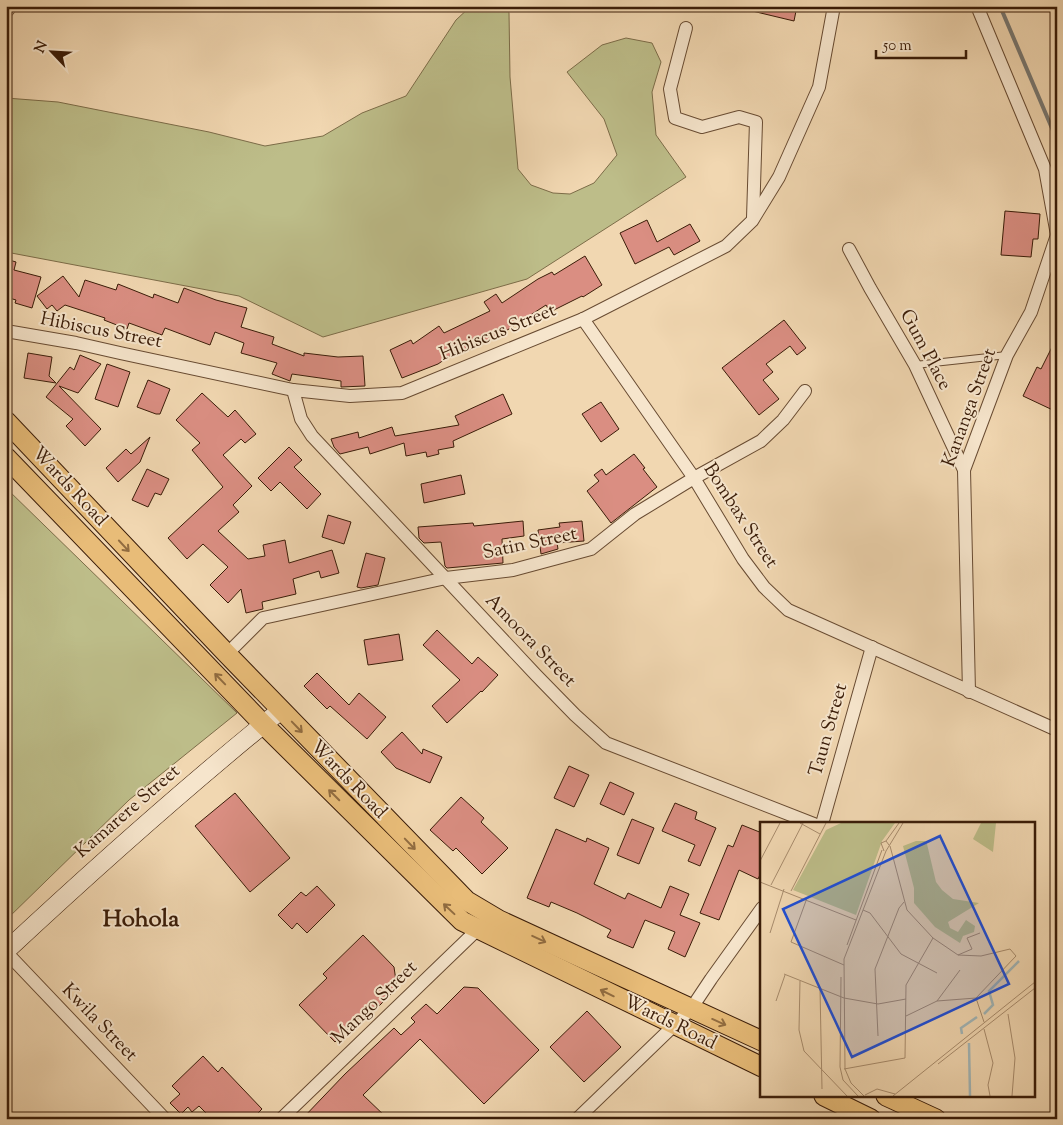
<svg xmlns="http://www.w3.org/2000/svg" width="1063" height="1125" viewBox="0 0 1063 1125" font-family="'Sorts Mill Goudy',serif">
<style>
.green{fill:#bdbd89;stroke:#7c6c48}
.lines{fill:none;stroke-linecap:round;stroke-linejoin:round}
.stream{stroke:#787872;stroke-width:4}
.building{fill:#da8e82;stroke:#3a1c08}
.lane-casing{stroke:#684b32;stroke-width:8}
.street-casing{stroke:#684b32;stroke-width:14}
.secondary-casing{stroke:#3a1c08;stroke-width:19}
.primary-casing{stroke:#3a1c08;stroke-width:21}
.lane{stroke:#f6e5cc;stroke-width:6}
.street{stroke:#f6e5cc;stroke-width:12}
.secondary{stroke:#f6e5cc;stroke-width:18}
.primary{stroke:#e8bc78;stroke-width:19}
.oneway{stroke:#916c40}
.labels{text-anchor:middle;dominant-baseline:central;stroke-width:4;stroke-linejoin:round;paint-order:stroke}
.street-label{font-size:19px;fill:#3a1c08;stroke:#f6e5cc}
.district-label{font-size:24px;font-weight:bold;fill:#3a1c08;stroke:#f6e5cc}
.inset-river{fill:none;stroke:#a1b6b8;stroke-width:2.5}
.inset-road{fill:none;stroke:#a88c6d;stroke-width:1}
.view{fill:#1d4ed8;fill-opacity:0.15;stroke:#1d4ed8;stroke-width:2.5}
.inset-edge{fill:none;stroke:#3a1c08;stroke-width:2.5}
</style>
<rect width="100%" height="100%" fill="#f1d7b1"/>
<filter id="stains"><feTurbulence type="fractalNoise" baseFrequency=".004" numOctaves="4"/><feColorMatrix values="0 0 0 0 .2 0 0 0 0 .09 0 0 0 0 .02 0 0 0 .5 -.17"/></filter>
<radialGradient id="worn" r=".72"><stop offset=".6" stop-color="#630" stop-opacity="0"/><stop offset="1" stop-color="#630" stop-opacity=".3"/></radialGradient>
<g class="green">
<path d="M471 6H507L509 13 510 77 518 169 531 185 553 193 570 194 594 183 617 155 604 119 567 72 602 45 626 38 652 43 661 62 652 92 656 135 686 177 527 279 323 337 239 296 6 252V98L58 102 209 132 265 146 323 136 362 113 406 96 456 20Z"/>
<path d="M6 488 237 713 129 800 6 920Z"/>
</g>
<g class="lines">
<path class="stream" d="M1000 6 1054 133 1057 136"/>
</g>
<g class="building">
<path d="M748 6H797L794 21 748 10Z"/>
<path d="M1005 211 1040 214 1038 239H1033L1031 257 1001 255Z"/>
<path d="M647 220 657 242 690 224 700 241 674 255 669 247 635 264 620 233Z"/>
<path d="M585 256 602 285 583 297 582 296 550 312 546 305 495 338 463 353 460 349 438 364 402 378 390 350 411 340 413 344 439 326 444 333 490 311 484 302 496 294 502 303 538 279 552 272 554 275Z"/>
<path d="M6 259 16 262 14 270 41 277 32 308 15 303 16 300 6 297Z"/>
<path d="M63 276 79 297 85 280 116 290 118 284 153 298 154 294 178 303 184 288 216 300 247 308 241 327 274 337 272 344 304 356V353L338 357 363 356 365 386 341 387V381L292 374 290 381 272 374 277 363 241 353 244 343 215 332 210 345 165 328 162 335 129 323 127 329 104 320 105 318 65 305 57 311 52 305 47 309 37 296Z"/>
<path d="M784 320 806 348 797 355 790 346 766 364 773 372 763 380 779 399 759 415 722 368Z"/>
<path d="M1057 337V412L1023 396 1037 367 1041 369Z"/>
<path d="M28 353 52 357 49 376 56 383 24 378Z"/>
<path d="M80 355 101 364 78 393 59 386 101 429 85 446 66 426 73 419 46 397 70 367 74 370Z"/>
<path d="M107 364 130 372 118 407 95 399Z"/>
<path d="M148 380 170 389 160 414H156L137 407Z"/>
<path d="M202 393 228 417 235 410 256 434 245 443 241 439 223 455 252 486 233 505 239 512 218 531 248 559 265 556 263 545 285 540 289 563 332 550 339 573 321 578 319 571 293 579 296 594 262 602 263 609 246 613 241 589 228 603 210 585 228 567 203 544 187 559 168 538 223 487 192 450 200 443 176 420Z"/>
<path d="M503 394 512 414 453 441 454 447 438 450 439 454 427 457 426 452 406 456 404 443 370 454 368 447 340 454 334 447 331 439 358 432 359 438 392 427 395 436 459 425 455 416Z"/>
<path d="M601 402 619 429 601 442 582 414Z"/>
<path d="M150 437 140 462 118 482 106 468 126 449 131 454Z"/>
<path d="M289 447 302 460 294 467 321 494 307 509 280 482 271 491 258 478Z"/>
<path d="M634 454 645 468 643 469 657 487 611 523 587 491 599 481 594 475 602 469 606 475Z"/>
<path d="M147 469 169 479 161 495 155 493 148 507 132 500Z"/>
<path d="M461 475 465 494 424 503 421 484Z"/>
<path d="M328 515 351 522 344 544 322 537Z"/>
<path d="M523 521 524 536 502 539 503 563 447 568 445 566 441 542 424 543 419 538 418 527 473 523 474 526Z"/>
<path d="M582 521 584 541 557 543 558 549 541 554 538 530 560 527 559 523Z"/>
<path d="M366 553 385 558 378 585 361 588 357 587Z"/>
<path d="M437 630 472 664 478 657 498 675 482 692 481 691 447 723 432 706 460 680 423 645Z"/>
<path d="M399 634 403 660 368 665 364 640Z"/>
<path d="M317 673 349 705 359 693 386 717 367 739 330 706 327 709 304 686Z"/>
<path d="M402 732 422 754 423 749 442 757 430 783 396 768 381 752Z"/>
<path d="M569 766 589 775 574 807 554 798Z"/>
<path d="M610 782 634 793 624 815 600 804Z"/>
<path d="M235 793 290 858 250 892 195 826Z"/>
<path d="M461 797 484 818 481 822 508 848 482 874 456 848 453 851 430 830Z"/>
<path d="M675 803 697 812 695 819 716 828 700 866 688 861 695 845 662 831Z"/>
<path d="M632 819 654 828 639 864 617 855Z"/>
<path d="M742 825 762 833V871L758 879 739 870 719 920 700 913 728 845 733 847Z"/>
<path d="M556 829 586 842 587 838 609 848 594 884 625 899 628 893 661 908 670 886 689 894 680 915 700 923 685 957 668 949 675 932 645 920 633 948 607 937 611 930 577 913 551 902 549 907 527 898Z"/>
<path d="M317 886 335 905 307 933 297 923 292 929 278 915 301 892 306 896Z"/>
<path d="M363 935 394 967 397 988 371 1014 368 1011 361 1018 360 1017 335 1042 299 1005 327 978 323 974Z"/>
<path d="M464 987 478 988 539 1050 484 1104 420 1039 363 1095 388 1119H302L345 1074 394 1028 401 1035 415 1022 411 1018 426 1004 437 1014Z"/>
<path d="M587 1011 621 1047 584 1082 550 1047Z"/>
<path d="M203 1056 218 1072 222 1067 262 1109 252 1119H212L199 1106 192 1112 188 1107 181 1114 170 1103 180 1094 172 1086Z"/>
</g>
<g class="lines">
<g class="lane-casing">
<g id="lane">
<path d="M6 17 15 6"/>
<path d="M915 365 1007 355"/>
</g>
</g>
<g class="street-casing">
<g id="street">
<path d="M977 6 1045 169 1057 235"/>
<path d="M686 28 670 89 675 118 702 127 739 117 756 122 753 218"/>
<path d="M849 249 870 288 915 365 964 470"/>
<path d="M583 319 694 478 743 559 764 587 788 610 1057 730"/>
<path d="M6 331 76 343 120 353 293 390 350 396 402 393 583 319 726 246 752 221 779 177 819 87 834 6"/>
<path d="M293 390 301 419 312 436 536 675 575 715 606 743 814 824"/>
<path d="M227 654 263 618 446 578 513 570 591 549 635 514 694 478 761 441 783 420 805 391"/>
<path d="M969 692 964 470 1007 355 1031 312 1057 235"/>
<path d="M822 824 872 647"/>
<path d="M6 952 165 1119"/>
<path d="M281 1119 477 930 485 926"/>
<path d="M577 1119 691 1009 711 979 762 908"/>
</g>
</g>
<g class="secondary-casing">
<path id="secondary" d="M6 951C95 868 186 787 281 710"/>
</g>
<g class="primary-casing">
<g id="primary">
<path d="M6 421 227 654 467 901 499 920 762 1041"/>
<path d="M6 457 263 724 462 921 762 1067"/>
<path d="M824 1096 871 1119"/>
<path d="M886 1096 936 1119"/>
</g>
</g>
<use href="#lane" class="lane"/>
<use href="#street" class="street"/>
<use href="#secondary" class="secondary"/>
<use href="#primary" class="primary"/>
</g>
<defs><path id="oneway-shaft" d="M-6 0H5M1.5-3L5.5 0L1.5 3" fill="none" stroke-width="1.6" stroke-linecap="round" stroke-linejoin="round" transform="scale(1.25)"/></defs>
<g class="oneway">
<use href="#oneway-shaft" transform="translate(124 546) rotate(47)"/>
<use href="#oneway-shaft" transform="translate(220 679) rotate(-134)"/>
<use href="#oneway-shaft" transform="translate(297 727) rotate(46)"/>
<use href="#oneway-shaft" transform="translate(334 795) rotate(-135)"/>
<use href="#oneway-shaft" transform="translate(410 844) rotate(46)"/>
<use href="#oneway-shaft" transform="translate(449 909) rotate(-137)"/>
<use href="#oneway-shaft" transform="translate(539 939) rotate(25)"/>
<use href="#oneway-shaft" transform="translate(607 993) rotate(-154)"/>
<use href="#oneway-shaft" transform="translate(719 1022) rotate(24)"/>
</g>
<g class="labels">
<g class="street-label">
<text transform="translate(101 331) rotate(11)">Hibiscus Street</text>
<text transform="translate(498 333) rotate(-22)">Hibiscus Street</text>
<text transform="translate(925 350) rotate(62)">Gum Place</text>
<text transform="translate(970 408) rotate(-70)">Kananga Street</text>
<text transform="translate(69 487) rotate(47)">Wards Road</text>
<text transform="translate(740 516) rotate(57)">Bombax Street</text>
<text transform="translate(530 544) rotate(-12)">Satin Street</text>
<text transform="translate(530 641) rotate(46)">Amoora Street</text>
<text transform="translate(829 730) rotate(-74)">Taun Street</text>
<text transform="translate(348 780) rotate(46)">Wards Road</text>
<text transform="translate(128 812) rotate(-41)">Kamarere Street</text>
<text transform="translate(375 1003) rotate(-44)">Mango Street</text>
<text transform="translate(99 1023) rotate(46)">Kwila Street</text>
<text transform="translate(670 1023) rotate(26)">Wards Road</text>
</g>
<g class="district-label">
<text x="141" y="920">Hohola</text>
</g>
</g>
<g transform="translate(760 822)">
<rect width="275" height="275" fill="#f1d7b1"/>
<path d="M81 1H135L122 19 96 93 33 68 66 8ZM221 1H236L233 30 213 17ZM156 19H165L167 22 176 60 182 68 193 77 219 81 188 100 190 106 198 110 206 98 215 104 214 110 203 114 200 121 175 105 154 81V66L143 24Z" fill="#bdbd89"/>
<path class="inset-river" d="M224 192 233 183 229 169 259 139M202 212 201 206 217 195M209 221 210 274"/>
<path class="inset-road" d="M40 1 60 12M126 19 139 1M130 24 147 88 173 116 198 133 221 134 250 127 256 134 216 176 177 179 146 194M124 29 121 21 126 19 129 23M0 39 20 1M0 60 96 98M11 63 43 1M31 69 66 1M47 76 31 120 84 143M103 88 110 91 141 132 177 151M10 111 24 67M87 123 122 28M198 133 212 127 207 116 220 111M24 152 84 176 118 182 146 177M81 155 80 245 83 258 98 274M40 159 39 208 44 229 87 274M60 166 62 267M216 176 224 200M16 179 25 153M177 179 200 148M248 192 255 236 252 274M224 207 233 241 228 263 230 274M118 214 115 147 139 86 144 80M178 242 275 166M84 247 145 236 146 163 173 116M105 273 117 267 135 272M104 274 91 261 85 247 84 137 126 29 143 1M133 274 275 160"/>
<path class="view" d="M180 14 249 162 92 235 23 87Z"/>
<rect width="275" height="275" class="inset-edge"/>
</g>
<rect width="1063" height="1125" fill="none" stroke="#f1d7b1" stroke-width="25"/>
<rect x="8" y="8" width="1048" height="1110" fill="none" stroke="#3a1c08" stroke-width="2.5"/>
<rect x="12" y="12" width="1038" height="1100" fill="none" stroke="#3a1c08"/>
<g transform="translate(52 52) rotate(295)" stroke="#f6e5cc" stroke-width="4" paint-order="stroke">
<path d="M0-4L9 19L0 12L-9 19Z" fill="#3a1c08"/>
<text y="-8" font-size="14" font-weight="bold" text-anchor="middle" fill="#3a1c08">N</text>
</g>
<path d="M876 50v8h90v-8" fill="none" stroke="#3a1c08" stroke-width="2.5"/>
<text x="883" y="50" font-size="15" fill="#3a1c08" stroke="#f6e5cc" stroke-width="4" paint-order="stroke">50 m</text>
<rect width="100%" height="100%" filter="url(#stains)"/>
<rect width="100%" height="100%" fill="url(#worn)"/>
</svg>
